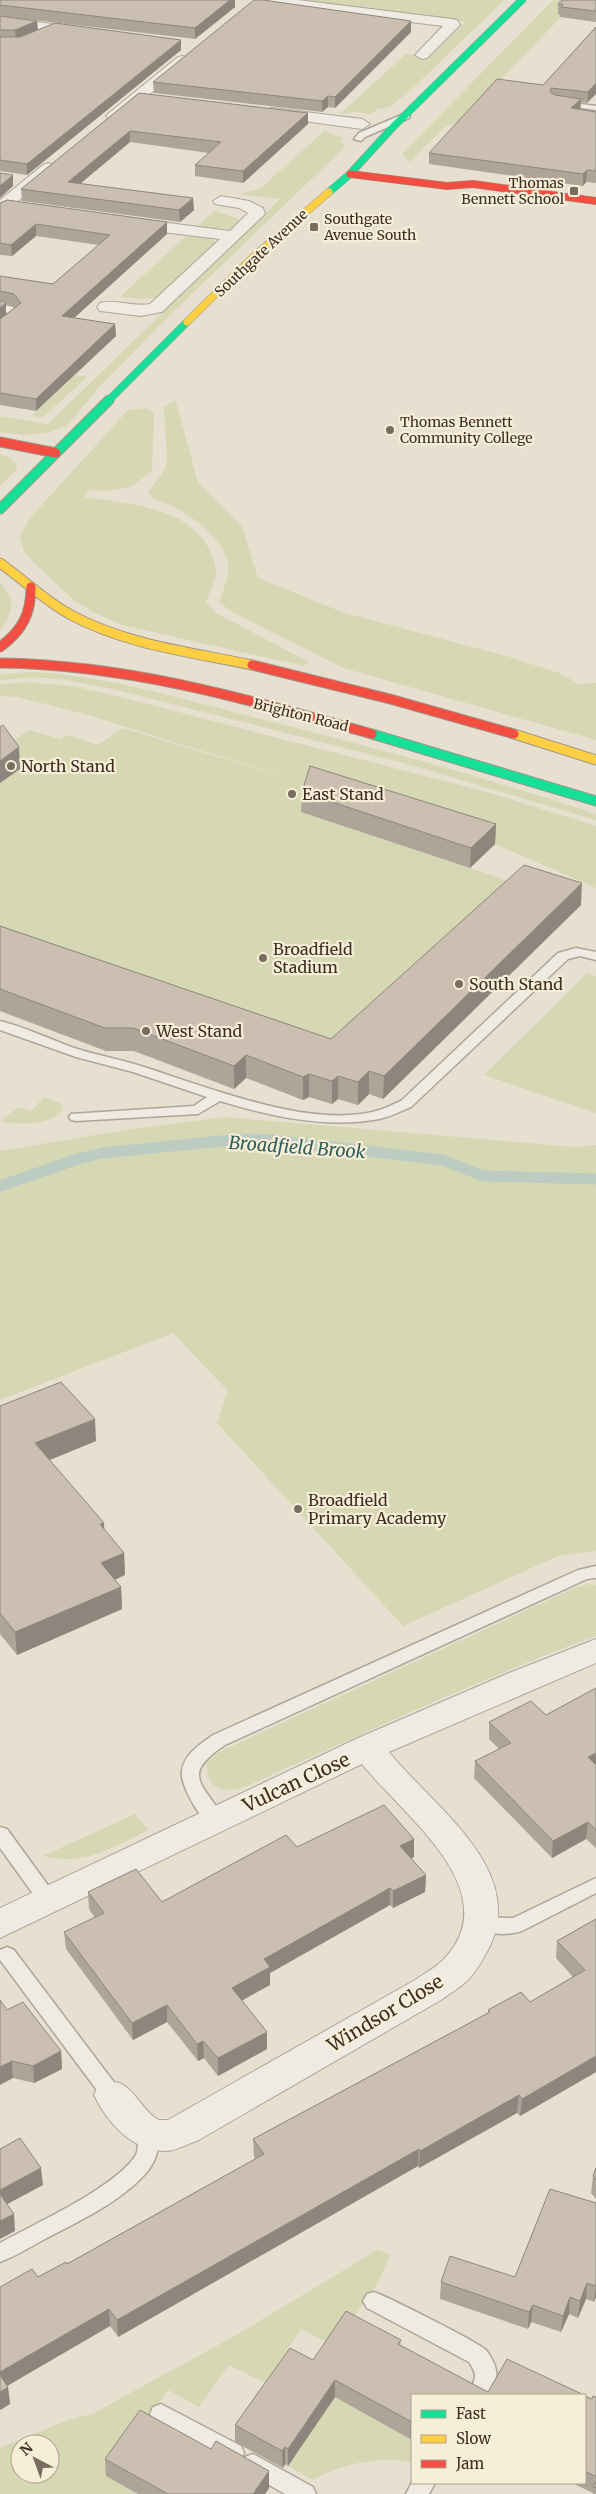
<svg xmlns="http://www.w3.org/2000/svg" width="596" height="2494" viewBox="0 0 596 2494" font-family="Merriweather,serif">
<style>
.green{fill:#d6d7b3;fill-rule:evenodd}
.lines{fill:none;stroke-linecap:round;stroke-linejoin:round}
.stream{stroke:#bcccc2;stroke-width:11}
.lane-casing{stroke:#ada599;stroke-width:3}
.street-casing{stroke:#ada599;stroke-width:2}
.fast-far1-casing{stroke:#9c958a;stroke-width:8}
.fast-casing{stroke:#9c958a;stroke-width:11}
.slow-far1-casing{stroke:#9c958a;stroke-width:8}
.slow-casing{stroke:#9c958a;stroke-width:11}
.jam-far1-casing{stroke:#9c958a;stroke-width:8}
.jam-casing{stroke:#9c958a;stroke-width:11}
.lane{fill:#efebe3;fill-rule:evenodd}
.street{fill:#efebe3;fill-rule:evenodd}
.fast-far1{stroke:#16e098;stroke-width:7}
.fast{stroke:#16e098;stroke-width:9}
.slow-far1{stroke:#ffcf43;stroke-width:7}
.slow{stroke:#ffcf43;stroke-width:9}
.jam-far1{stroke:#f24e42;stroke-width:7}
.jam{stroke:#f24e42;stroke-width:9}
.wall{fill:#afa499;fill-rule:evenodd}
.shaded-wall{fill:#8e867d}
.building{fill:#cbbfb2;stroke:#8e867d}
.poi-dot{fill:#786c5e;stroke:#f7eed8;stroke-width:2}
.labels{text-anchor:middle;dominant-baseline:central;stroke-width:4.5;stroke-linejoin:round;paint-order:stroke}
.far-poi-label{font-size:14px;fill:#3d2e20;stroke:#f7eed8;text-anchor:start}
.far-street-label{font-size:14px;fill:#3d2e20;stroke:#f7eed8}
.poi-label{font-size:16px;fill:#3d2e20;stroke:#f7eed8;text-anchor:start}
.water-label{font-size:18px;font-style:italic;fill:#2f5d5a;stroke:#f7eed8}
.near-street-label{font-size:19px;fill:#3d2e20;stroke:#f7eed8}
</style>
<rect width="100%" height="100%" fill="#e7e0d1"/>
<g class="green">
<path d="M284 0H504L413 88 390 107 377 109 372 114 354 112 340 114 406 54 430 57 465 22Z"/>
<path d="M553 0H571L558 14 563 15 459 123 447 125 410 162 402 154Z"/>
<path d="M324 131 344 138 339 143 344 144 345 147 171 314 100 386 67 426 47 433 25 435 0 432V416L48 424 280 199 237 194 260 189Z"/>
<path d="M214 211 237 218 240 223 232 229 197 227Z"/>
<path d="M193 235 206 237 216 242V246L160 297 142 299 120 297 186 236Z"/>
<path d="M76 375 87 377 42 418 31 416Z"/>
<path d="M173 401 176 402 198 482 242 527 258 578 342 612 510 657 559 673 579 684 596 683V740L343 668 232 612 219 602C223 590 231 574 227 560 220 537 193 516 172 506 164 502 154 501 148 493L166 468 167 457 164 407Z"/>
<path d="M147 408 154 414 152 470 133 486 108 491 90 490 84 497C126 504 184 505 208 547 212 554 216 564 216 573 215 583 209 592 206 602L216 613 309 662 304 666 122 625 97 614 75 601 33 562 24 552 20 536 30 518 128 410Z"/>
<path d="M0 454 12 459 17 465 16 470 0 486Z"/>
<path d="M0 582C16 600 14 611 0 631Z"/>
<path d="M30 672C104 675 178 698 249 716 365 745 482 776 596 814V820L407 764 113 689 61 679 30 677 0 680V675Z"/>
<path d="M23 682 73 686 128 699 494 794 596 826V888L495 844 470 868 581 905 383 1099 369 1094 358 1105 338 1099 332 1104 309 1097 303 1100 246 1078 234 1089 134 1051H106L0 1011V750L29 730 60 739 67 735 98 745 123 728 326 790 88 715 18 697 0 696V685Z"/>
<path d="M587 973 596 976V1113L484 1075Z"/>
<path d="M44 1097 60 1103 63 1109C51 1127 19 1124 0 1122L18 1107 31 1111Z"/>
<path d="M225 1117 575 1147 596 1145V1551L558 1556 403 1626 217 1423 228 1391 173 1333 0 1400V1151L131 1129Z"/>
<path d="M590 1584 596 1585V1636C477 1680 362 1734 247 1786 224 1794 206 1791 207 1763L219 1752 577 1587Z"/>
<path d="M135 1814 149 1830C112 1847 85 1867 43 1856Z"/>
<path d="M377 2250 390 2254 379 2281 334 2346 301 2329 265 2383 229 2365 199 2407 168 2390 107 2476 138 2494H0V2448L63 2422 94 2413 238 2334ZM20 2444H50V2474H20Z"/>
<path d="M339 2391 379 2422 409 2438 412 2435V2462C376 2457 345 2462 313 2480L288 2466Z"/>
</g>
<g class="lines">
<path class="stream" d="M0 1186 78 1159 103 1153 241 1139 272 1140 443 1160 483 1176 596 1179"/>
<g class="lane-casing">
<g id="lane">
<path d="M559 101 596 106V110L559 105Z"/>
<path d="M406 113 410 116 409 118 365 137 361 141 354 139 359 133Z"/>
<path d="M0 304 13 307 20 314 0 331V323L10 314 0 310Z"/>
<path d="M576 948 596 952V960L580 956 568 959 411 1107C401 1111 390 1117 379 1119 326 1129 270 1116 220 1101L198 1114 76 1121 71 1120 69 1117 71 1114 194 1106 207 1097 133 1072 76 1057 0 1030V1021C24 1027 48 1038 71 1047 95 1055 120 1059 144 1067 207 1087 311 1129 376 1111 385 1109 393 1104 401 1101L558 953Z"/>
<path d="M596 1566V1578L587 1579 225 1745C179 1776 204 1783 224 1819L221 1824C217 1825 214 1827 210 1824 199 1818 179 1783 182 1770 185 1754 200 1744 213 1735L578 1570Z"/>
<path d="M0 1827 7 1829 55 1895 57 1900 55 1905 48 1907 41 1905 0 1848Z"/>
<path d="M596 1878V1893L522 1931C508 1936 488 1934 474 1929L472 1924 474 1919 481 1917 513 1918Z"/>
<path d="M7 1947 14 1950 119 2089 122 2095 119 2101 112 2103 105 2101 0 1960V1950Z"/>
<path d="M147 2123 154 2125C162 2140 158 2159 147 2172 121 2202 79 2221 45 2239 30 2247 16 2256 0 2262V2243C36 2223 110 2190 134 2158 142 2148 134 2136 140 2125Z"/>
<path d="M374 2292C388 2297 480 2343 486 2350 498 2366 500 2378 490 2395H467C474 2379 480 2379 469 2362L367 2308 363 2301 367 2294Z"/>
<path d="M161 2404 241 2446 244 2453 241 2460 233 2463 225 2460 153 2421 150 2414 153 2407Z"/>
<path d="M253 2454 313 2487 316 2494H285L245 2471 242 2464 245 2457Z"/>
<path d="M412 2482V2483H435L429 2494H406Z"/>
</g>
</g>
<g class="street-casing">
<g id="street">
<path d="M256 0H298L452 19 457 20 460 25 427 58 422 59 415 55 443 26 263 4Z"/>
<path d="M0 17 83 28 90 32 83 36 0 25Z"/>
<path d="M183 56 190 60 188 63 119 119H109L106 116 109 113 178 57Z"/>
<path d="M272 108 362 119 370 124 362 129 267 116 264 113 267 110Z"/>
<path d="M49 163 57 168 55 171 6 211 0 213V200L43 165Z"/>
<path d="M221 196 249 201 263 208 265 214 162 312 141 316 100 311 97 307 100 303C116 299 133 307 150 304L220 239 130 228 124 227 122 223 124 219 130 218 230 231 248 213 239 208 215 204 213 201Z"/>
<path d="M596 1639V1663L389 1752C432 1806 528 1869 489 1948 483 1959 477 1971 468 1980 460 1988 450 1993 441 2000L197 2141C187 2144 174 2152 164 2151 131 2150 107 2122 94 2095L99 2084C129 2074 133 2099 154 2117L159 2120H168L415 1980C425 1973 435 1968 443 1960 510 1891 401 1814 362 1764L0 1938V1908L358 1738 509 1673Z"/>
</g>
</g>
<g class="fast-far1-casing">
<g id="fast-far1">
<path d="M329 192 350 174 392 128 522 0"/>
<path d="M108 401 187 322"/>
</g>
</g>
<g class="fast-casing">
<g id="fast">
<path d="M0 509 109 400"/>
<path d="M372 734 596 801"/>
</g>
</g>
<g class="slow-far1-casing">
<path id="slow-far1" d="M187 322 252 258 329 192"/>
</g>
<g class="slow-casing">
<g id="slow">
<path d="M0 563C24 580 45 601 71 615 127 645 191 652 252 665"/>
<path d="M514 734 596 760"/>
</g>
</g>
<g class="jam-far1-casing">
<path id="jam-far1" d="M350 174 447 186 473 184 596 201"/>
</g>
<g class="jam-casing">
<g id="jam">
<path d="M0 442 56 453"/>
<path d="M0 647C22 631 31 614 31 587"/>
<path d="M0 663C131 665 247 699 372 734"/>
<path d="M252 665 390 699 514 734"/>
</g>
</g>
<use href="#lane" class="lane"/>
<use href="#street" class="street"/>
<use href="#fast-far1" class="fast-far1"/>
<use href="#fast" class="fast"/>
<use href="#slow-far1" class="slow-far1"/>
<use href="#slow" class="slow"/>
<use href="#jam-far1" class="jam-far1"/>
<use href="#jam" class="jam"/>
</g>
<g class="wall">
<path d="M0 0 235 7 195 39 0 16Z"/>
<path d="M596 0V22L560 17V15L558 14V4Z"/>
<path d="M0 16 37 21 38 30 181 40V50L27 175 0 171Z"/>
<path d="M596 27 587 103 581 102 580 110 596 112V183L586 182 583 186 429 164V153L543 85Z"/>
<path d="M411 32 335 108 328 107 322 112 154 93 153 82Z"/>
<path d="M139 93 308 113V124L243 183 195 176V165L209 153 130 142 81 183 194 210 180 222 22 201 21 189Z"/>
<path d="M0 203 167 234 74 318 115 324 116 336 36 411 0 405V276L53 284 99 245 36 236 12 256 0 255ZM6 304 14 306 15 307 6 314Z"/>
<path d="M302 792 496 824 495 844 470 868 301 812Z"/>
<path d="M581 905 383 1099 369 1094 358 1105 338 1099 332 1104 309 1097 303 1100 246 1078 234 1089 134 1051H106L0 1011V926L331 1039Z"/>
<path d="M0 1406 96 1441 50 1460 104 1530 124 1553 125 1575 115 1580 121 1587 122 1609 17 1655 0 1634Z"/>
<path d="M596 1688V1848L586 1839 552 1858 474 1778 475 1761 499 1749 489 1739V1722L546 1715Z"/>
<path d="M297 1847 414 1857 411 1858 426 1875 425 1892 393 1908 390 1905 270 1973V1985L242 2000 267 2049 218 2076 204 2058 198 2061 167 2022 133 2040 66 1949 64 1932 95 1918 89 1909 88 1892 162 1902Z"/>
<path d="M596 1919V2072L520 2116 517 2113 419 2168 418 2166 118 2337 110 2326 7 2386 8 2387 10 2404 0 2410 38 2277 67 2264 255 2159 254 2157 253 2139 488 2013V2010L530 2002 573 1977 556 1958 557 1941Z"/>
<path d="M7 2010 61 2051 62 2069 34 2083 13 2078Z"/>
<path d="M596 2168V2199L591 2193 593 2176Z"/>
<path d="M596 2203V2297L594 2302 586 2299 578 2318 569 2314 561 2332 531 2322 528 2329 440 2299 441 2282 515 2277Z"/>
<path d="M401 2340 400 2346 488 2392 584 2395H412L410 2439 335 2397 288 2466 285 2464 283 2468 235 2442V2425L313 2360Z"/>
<path d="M585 2396 592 2399 596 2397V2494H593V2493L572 2483H585Z"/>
<path d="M211 2449 269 2471V2488L265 2494H138L106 2476 105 2459Z"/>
</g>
<g class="shaded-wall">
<path d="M230 0H235V7L195 39V28Z"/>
<path d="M37 21 38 32 16 40 15 30Z"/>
<path d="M411 21V32L335 108V97Z"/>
<path d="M181 40V50L27 175V164Z"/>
<path d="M596 83V94L587 103 588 92Z"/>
<path d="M328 96V107L322 112V101Z"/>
<path d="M581 99 580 110 571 108Z"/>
<path d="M308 113V124L243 183V171Z"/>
<path d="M130 131V142L69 193 68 182Z"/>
<path d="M587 170 586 182 583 186V174Z"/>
<path d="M13 175V186L0 198V186Z"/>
<path d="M193 198 194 210 180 222 179 210Z"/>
<path d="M167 222V234L63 328 62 316Z"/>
<path d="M36 224V236L12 256 11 245Z"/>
<path d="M6 303V315L0 321V308Z"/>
<path d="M115 324 116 336 36 411V399Z"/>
<path d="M19 747 20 769 0 783V761Z"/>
<path d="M496 824 495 844 470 868 471 848Z"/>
<path d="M582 883 581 905 383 1099 384 1076Z"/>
<path d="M246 1055V1078L234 1089V1066Z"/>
<path d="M369 1071V1094L358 1105V1082Z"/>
<path d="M309 1074V1097L303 1100V1077Z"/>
<path d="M338 1076V1099L332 1104V1081Z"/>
<path d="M95 1419 96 1441 37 1465 35 1443Z"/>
<path d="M104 1523 105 1545 100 1524Z"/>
<path d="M124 1553 125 1575 102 1585 101 1563Z"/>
<path d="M121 1587 122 1609 17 1655 15 1632Z"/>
<path d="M596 1753V1769L588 1757Z"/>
<path d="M588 1822 586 1839 552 1858 553 1841Z"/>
<path d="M414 1839V1857L400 1864V1846Z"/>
<path d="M426 1875 425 1892 393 1908V1891Z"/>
<path d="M390 1888V1905L270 1973V1985L232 2006V1988L264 1959Z"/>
<path d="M167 2005V2022L133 2040 132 2023Z"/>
<path d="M267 2032V2049L218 2076V2058Z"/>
<path d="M203 2041 204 2058 198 2061 197 2044Z"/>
<path d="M61 2051 62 2069 34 2083 33 2066Z"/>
<path d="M596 2056V2072L520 2116 522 2099Z"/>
<path d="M12 2061 13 2078 0 2085V2067Z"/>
<path d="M519 2095 517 2113 419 2168 420 2151Z"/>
<path d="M419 2149 418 2166 118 2337 117 2320Z"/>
<path d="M41 2168 43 2185 0 2208V2190Z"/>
<path d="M14 2214 15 2231 0 2239V2221Z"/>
<path d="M587 2283 586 2299 578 2318 580 2301Z"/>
<path d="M596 2285V2297L594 2302Z"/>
<path d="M570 2297 569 2314 561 2332 563 2316Z"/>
<path d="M533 2305 531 2322 528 2329 529 2312Z"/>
<path d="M109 2309 110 2326 0 2390V2372Z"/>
<path d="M335 2380V2397L288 2466V2449Z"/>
<path d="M8 2387 10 2404 0 2410V2392Z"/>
<path d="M412 2419V2435L410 2439V2421Z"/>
<path d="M285 2447V2464L283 2468 282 2451Z"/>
<path d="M269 2471V2488L265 2494H253Z"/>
</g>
<g class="building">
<path d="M0 0H230L195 28 0 5Z"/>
<path d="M254 0H263L411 21 335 97 328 96 322 101 153 82Z"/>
<path d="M562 0H596V11L561 7 563 4H558Z"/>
<path d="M0 16 37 21 15 30H0Z"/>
<path d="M55 23 181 40 27 164 0 160V37H20Z"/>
<path d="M596 27V83L588 92 551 88 550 92 555 95 581 99 571 108 596 112V171L587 170 583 174 429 153 497 79 543 85Z"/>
<path d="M139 93 308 113 243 171 195 165 221 142 130 131 68 182 193 198 179 210 21 189Z"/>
<path d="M0 173 13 175 0 186Z"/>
<path d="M7 200 167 222 62 316 115 324 36 399 0 393V319L21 303 14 294 0 291V276L53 284 110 235 36 224 11 245 0 243V203Z"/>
<path d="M0 300 6 303 0 308Z"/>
<path d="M3 725 19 747 0 761V727Z"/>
<path d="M310 766 496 824 471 848 302 792Z"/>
<path d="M524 865 582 883 384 1076 369 1071 358 1082 338 1076 332 1081 309 1074 303 1077 246 1055 234 1066 133 1028H105L0 989V926L331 1039Z"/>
<path d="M61 1382 95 1419 35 1443 104 1523 100 1524 124 1553 101 1563 121 1587 15 1632 0 1613V1406Z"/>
<path d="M596 1688V1753L588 1757 596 1765V1830L588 1822 553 1841 475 1761 511 1743 489 1722 531 1701 546 1715Z"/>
<path d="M384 1805 414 1839 400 1846 426 1875 393 1891 390 1888 264 1959 270 1967 232 1988 267 2032 218 2058 203 2041 197 2044 167 2005 132 2023 64 1932 104 1913 88 1892 136 1869 162 1902 286 1835 297 1847Z"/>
<path d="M596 1919V2056L522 2099 519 2095 420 2151 419 2149 117 2320 109 2309 0 2372V2287L32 2269 38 2277 66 2262 67 2264 264 2154 253 2139 490 2012 488 2010 521 1992 530 2002 585 1970 557 1941Z"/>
<path d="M0 2000 7 2010 23 2002 61 2051 33 2066 12 2061 0 2067Z"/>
<path d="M20 2138 41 2168 0 2190V2149Z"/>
<path d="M596 2168V2180L593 2176Z"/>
<path d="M550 2189 596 2203V2286L587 2283 580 2301 570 2297 563 2316 533 2305 529 2312 441 2282 450 2256 515 2277Z"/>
<path d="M0 2194 14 2214 0 2221Z"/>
<path d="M346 2311 401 2340 398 2344 488 2392 507 2359 584 2395H412V2419L410 2421 335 2380 288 2449 285 2447 282 2451 235 2425 290 2348 313 2360Z"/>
<path d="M0 2375 8 2387 0 2392Z"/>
<path d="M585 2396 592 2399 593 2396 596 2397V2477L585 2471Z"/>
<path d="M140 2410 211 2449 216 2441 269 2471 253 2494H168L105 2459Z"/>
<path d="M596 2482V2488L593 2487Z"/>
</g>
<g class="poi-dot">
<rect x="569" y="186" width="10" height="10" rx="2.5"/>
<rect x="309" y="222" width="10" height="10" rx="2.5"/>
<circle cx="390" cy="430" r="5"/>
<circle cx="11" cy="766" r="5"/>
<circle cx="292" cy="794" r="5"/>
<circle cx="263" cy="958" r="5"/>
<circle cx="459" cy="984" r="5"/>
<circle cx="146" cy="1031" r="5"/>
<circle cx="298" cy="1509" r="5"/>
</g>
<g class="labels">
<g class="far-poi-label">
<text x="564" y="183" text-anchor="end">Thomas<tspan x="564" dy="16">Bennett School</tspan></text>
<text x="324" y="219">Southgate<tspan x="324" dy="16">Avenue South</tspan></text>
<text x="400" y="422">Thomas Bennett<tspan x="400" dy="16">Community College</tspan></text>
</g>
<g class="far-street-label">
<text transform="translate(261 253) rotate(-43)">Southgate Avenue</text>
<text transform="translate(301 715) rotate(14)">Brighton Road</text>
</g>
<g class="poi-label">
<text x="21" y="766">North Stand</text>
<text x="302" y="794">East Stand</text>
<text x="273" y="949">Broadfield<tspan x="273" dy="18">Stadium</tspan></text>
<text x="469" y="984">South Stand</text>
<text x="156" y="1031">West Stand</text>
<text x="308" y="1500">Broadfield<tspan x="308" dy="18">Primary Academy</tspan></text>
</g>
<g class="water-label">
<text transform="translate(297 1147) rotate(4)">Broadfield Brook</text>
</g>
<g class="near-street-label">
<text transform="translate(296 1782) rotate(-25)">Vulcan Close</text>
<text transform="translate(385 2013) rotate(-31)">Windsor Close</text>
</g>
</g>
<rect x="411" y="2394" width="175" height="90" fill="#f7eed8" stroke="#ada18e"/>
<rect x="421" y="2410" width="25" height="8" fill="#16e098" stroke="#ada18e"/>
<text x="456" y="2419" font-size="15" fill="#3d2e20">Fast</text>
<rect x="421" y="2435" width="25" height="8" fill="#ffcf43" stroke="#ada18e"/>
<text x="456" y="2444" font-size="15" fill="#3d2e20">Slow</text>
<rect x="421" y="2460" width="25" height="8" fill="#f24e42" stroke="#ada18e"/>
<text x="456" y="2469" font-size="15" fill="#3d2e20">Jam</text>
<g transform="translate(35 2459) rotate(319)"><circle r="24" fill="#f7eed8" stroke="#ada18e"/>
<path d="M0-4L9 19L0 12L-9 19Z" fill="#786c5e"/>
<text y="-8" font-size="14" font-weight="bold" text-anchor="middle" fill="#3d2e20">N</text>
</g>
</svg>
